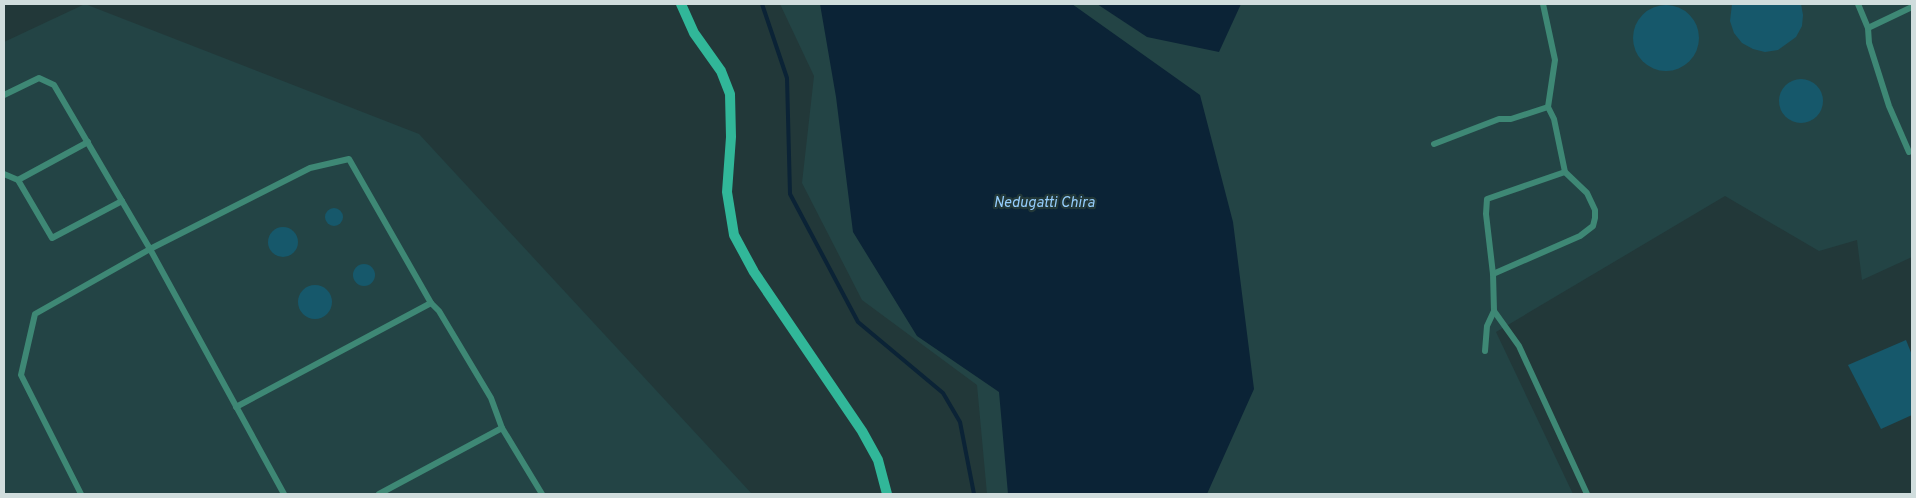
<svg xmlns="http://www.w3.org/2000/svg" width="1916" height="498" viewBox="0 0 1916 498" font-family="Overpass,sans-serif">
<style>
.built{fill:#234445}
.water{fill:#0b2336}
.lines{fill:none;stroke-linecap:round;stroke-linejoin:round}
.stream{stroke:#0b2336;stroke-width:4}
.building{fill:#16586b}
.service{stroke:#3e8875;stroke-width:6}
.secondary{stroke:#31b799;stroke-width:10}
.labels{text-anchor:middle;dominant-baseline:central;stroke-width:4.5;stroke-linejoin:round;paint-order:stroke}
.water-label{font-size:15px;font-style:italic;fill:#95cdfb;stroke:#223839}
</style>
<rect width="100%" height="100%" fill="#223839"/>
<g class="built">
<path d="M85 4 419 134 752 494H4V42Z"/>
<path d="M780 4H1912V257L1862 280 1857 240 1819 251 1725 196 1496 332 1573 494H987L977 385 862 300 802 183 814 76Z"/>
</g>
<g class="water">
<path d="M820 4H1072L1200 95 1233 222 1254 389 1207 494H1008L999 392 917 336 853 232 836 97Z"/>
<path d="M1097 4H1241L1219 52 1147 37Z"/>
</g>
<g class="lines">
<path class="stream" d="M762 4 787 78 790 194 858 322 943 393 960 422 974 494"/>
</g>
<g class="building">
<path d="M1732 4H1801L1803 15 1802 26 1796 37 1778 50 1765 52 1753 49 1742 43 1734 33 1730 21Z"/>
<circle cx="1666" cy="38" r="33"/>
<circle cx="1801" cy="101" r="22"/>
<circle cx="334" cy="217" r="9"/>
<circle cx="283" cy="242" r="15"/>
<circle cx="364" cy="275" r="11"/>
<circle cx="315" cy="302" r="17"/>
<path d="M1906 340 1912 355V415L1881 429 1848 365Z"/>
</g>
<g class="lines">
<g class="service">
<path d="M1858 4 1868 28 1869 43 1889 106 1909 152"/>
<path d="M1868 28 1912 7"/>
<path d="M4 95 39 78 54 85 150 249 284 494"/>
<path d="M1434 144 1499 119H1511L1548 107"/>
<path d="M1565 172 1487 199 1486 214 1493 274 1494 311 1519 346 1587 494"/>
<path d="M4 174 18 180 52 238 122 201"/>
<path d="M18 180 88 142"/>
<path d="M1493 274 1580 236 1593 226 1595 218V210L1587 193 1565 172 1554 119 1548 107 1555 60 1543 4"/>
<path d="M1485 351 1487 326 1494 311"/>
<path d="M236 407 431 303"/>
<path d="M81 494 21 375 35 314 150 249 310 168 349 159 431 303 439 311 491 398 502 428 542 494"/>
<path d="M379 494 502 428"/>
</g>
<path class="secondary" d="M681 4 694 33 721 71 730 94 731 137 727 192 734 235 754 272 862 431 878 460 887 494"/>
</g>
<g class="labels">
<g class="water-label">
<text x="1044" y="203">Nedugatti Chira</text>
</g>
</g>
<rect width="1916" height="498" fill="none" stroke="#d0dddd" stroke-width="10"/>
</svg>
